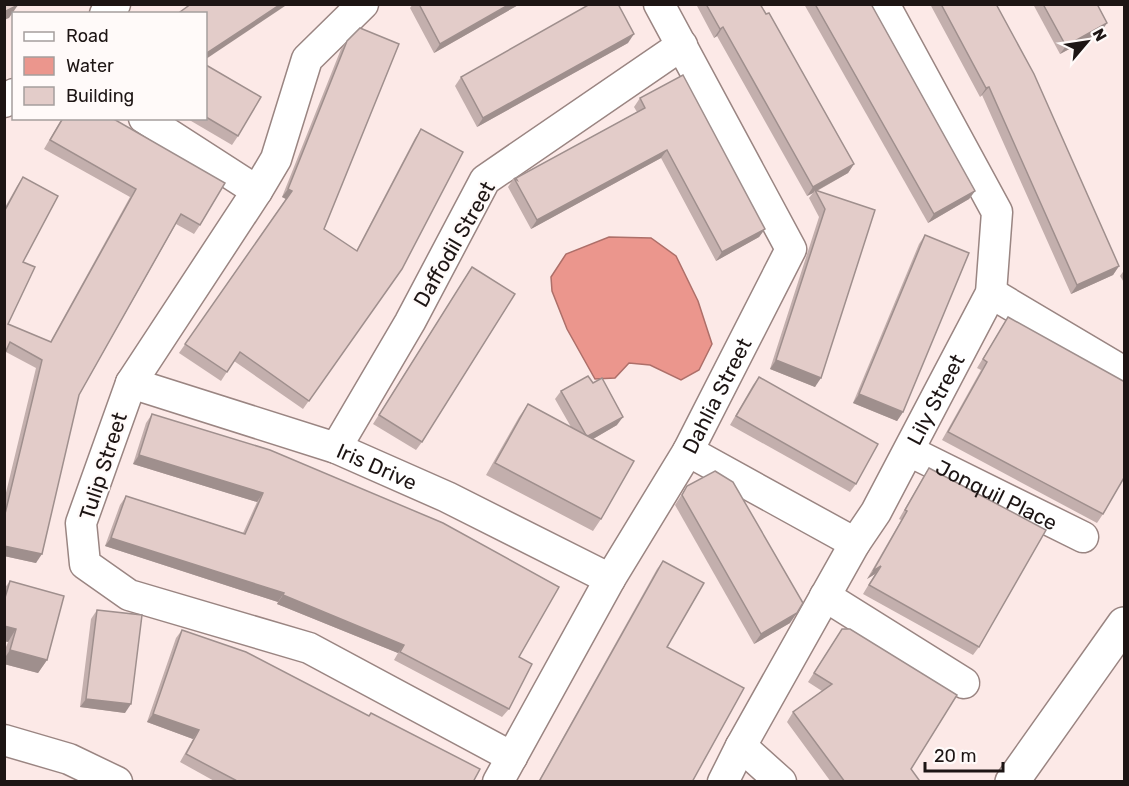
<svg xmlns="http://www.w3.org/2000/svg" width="1129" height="786" viewBox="0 0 1129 786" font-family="Rubik,sans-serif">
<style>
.water{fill:#eb968d;stroke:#ad6f69;stroke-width:1.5}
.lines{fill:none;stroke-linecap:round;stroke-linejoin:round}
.minor-casing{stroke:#9a8582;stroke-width:33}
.primary-casing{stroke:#9a8582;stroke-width:36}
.minor{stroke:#fff;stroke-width:30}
.primary{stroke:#fff;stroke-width:33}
.wall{fill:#c3afad}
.shaded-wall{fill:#9f8f8d}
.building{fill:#e3ccc9;stroke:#9f8f8d;stroke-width:1.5}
.labels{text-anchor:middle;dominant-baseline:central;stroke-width:4.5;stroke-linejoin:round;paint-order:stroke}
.street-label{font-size:21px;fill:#1d1514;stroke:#fffaf9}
</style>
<rect width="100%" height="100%" fill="#fce9e7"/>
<path class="water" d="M609 237 651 238 676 256 698 301 712 344 699 370 681 380 650 365 629 363 615 378 595 379 567 329 552 291 551 277 566 254Z"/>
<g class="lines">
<g class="minor-casing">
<g id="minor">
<path d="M363 4 307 59 276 159 257 191 131 383 81 523 85 564 129 595 309 648 512 757"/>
<path d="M105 14 115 4"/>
<path d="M4 102 14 94"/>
<path d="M144 118 257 191"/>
<path d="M991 293 1124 372"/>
<path id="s1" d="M131 383 336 448 447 497 610 579"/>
<path d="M336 448 410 322 485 180 682 45"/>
<path d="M688 451 855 543"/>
<path id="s2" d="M909 451 1083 537"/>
<path d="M825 596 964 683"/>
<path d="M4 740 69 759 117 782"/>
<path d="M741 746 781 782"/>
<path id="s3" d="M498 782 610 579 688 451 791 249 659 4"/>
<path id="s4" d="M723 782 741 746 855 543 876 512 991 293 997 212 884 4"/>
</g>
</g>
<g class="primary-casing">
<path id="primary" d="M1012 782 1124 624"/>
</g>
<use href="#minor" class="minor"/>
<use href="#primary" class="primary"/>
</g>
<g class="wall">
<path d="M413 4H520L434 53 410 8Z"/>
<path d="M696 4H760L854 164 848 173 817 191 875 210 815 387 770 369 819 217 809 198 813 193 807 196 717 36 714 38Z"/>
<path d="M804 4H871L975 191 969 199 928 223Z"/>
<path d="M930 4H996L1119 266 1113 275 1071 294 982 95 980 97Z"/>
<path d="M1033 4H1097L1101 32 1060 54Z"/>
<path d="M347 41 324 229 356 251 415 138 421 129 402 269 303 409 234 361 221 381 179 353 286 199 282 197 341 49Z"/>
<path d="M628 43 477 127 455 86 461 77Z"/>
<path d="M206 65 238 136 232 145 186 118H206Z"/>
<path d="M640 98 765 229 759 237 716 261 661 158 531 229 508 187 514 178 515 179 637 112 634 107Z"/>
<path d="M62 118H112L200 225 194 234 176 224 79 395 36 563 4 556V501L36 368 6 352 4 355V209L17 186 23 177V262L8 324 50 342 130 197 44 149Z"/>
<path d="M925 235 903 412 897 421 853 403 919 244Z"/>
<path d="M472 267 422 442 416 450 373 424Z"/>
<path d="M1125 269V284L1120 276Z"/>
<path d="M1008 317 1103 514 1097 523 942 440 981 370 977 368Z"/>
<path d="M759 377 856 484 850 492 730 425 753 385Z"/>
<path d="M561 391 617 425 593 439 601 519 593 531 486 475 519 417 528 404 571 427 555 399Z"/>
<path d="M152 414 519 657 509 709 502 717 394 660 398 653 277 604 278 602 105 546 120 505 126 496 243 533 257 502 133 464 146 423Z"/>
<path d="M929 468 979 647 973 655 863 594 875 574 867 579 901 520 899 519 923 477Z"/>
<path d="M687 486 790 623 754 644 675 505Z"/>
<path d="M663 561 667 647 692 782H538L657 569Z"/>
<path d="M10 581 47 660 38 673 4 664V652L8 642 4 641V589Z"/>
<path d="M97 610 125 713 80 707 91 619Z"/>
<path d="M842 629 911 769 918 782H831L787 722 793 712 822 691 808 682Z"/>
<path d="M182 630 473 782H216L180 762 193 739 147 722 176 638Z"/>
</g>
<g class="shaded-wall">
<path d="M281 4H288L206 59V55L207 53Z"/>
<path d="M510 4H520L434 53 440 44Z"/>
<path d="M18 5 9 18 4 20V12Z"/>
<path d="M1107 23 1101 32 1060 54 1066 46Z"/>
<path d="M723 27 717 36 714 38 720 29Z"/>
<path d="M634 34 628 43 477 127 483 118Z"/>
<path d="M989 87 982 95 980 97 986 88Z"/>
<path d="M667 150 661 158 531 229 537 220Z"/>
<path d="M854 164 848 173 816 191 815 190 813 193 807 196 813 187Z"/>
<path d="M288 189 292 191 286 199 282 197Z"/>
<path d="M975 191 969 199 928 223 934 214Z"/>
<path d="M765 229 759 237 716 261 722 252Z"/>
<path d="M1119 266 1113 275 1071 294 1077 285Z"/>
<path d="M776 360 821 378 815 387 770 369Z"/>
<path d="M859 394 903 412 897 421 853 403Z"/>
<path d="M623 417 617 425 581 446 587 437Z"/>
<path d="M139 455 263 493 257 502 133 464Z"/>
<path d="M111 538 284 593 278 602 105 546Z"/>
<path d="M4 546 42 554 36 563 4 556Z"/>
<path d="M881 566 875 574 867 579 873 571Z"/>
<path d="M283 595 404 645 398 653 277 604Z"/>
<path d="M797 613 790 623 754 644 761 634Z"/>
<path d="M4 626 16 629 8 642 4 641Z"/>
<path d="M10 650 47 660 38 673 4 664V659Z"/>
<path d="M86 699 131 704 125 713 80 707Z"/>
<path d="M153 714 199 730 193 739 147 722Z"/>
</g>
<g class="building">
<path d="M4 4H17L18 5 4 12Z"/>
<path d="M191 4H281L207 53 206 51V14H181L180 12Z"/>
<path d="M419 4H510L440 44Z"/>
<path d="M590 4H618L634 34 483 118 461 77Z"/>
<path d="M706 4H760L766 14 769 13 854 164 813 187 723 27 720 29Z"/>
<path d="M815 4H871L975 191 934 214Z"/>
<path d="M941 4H996L1034 74 1119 266 1077 285 989 87 986 88Z"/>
<path d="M1043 4H1097L1107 23 1066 46Z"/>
<path d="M360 28 399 44 324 229 357 251 421 129 463 152 402 269 309 401 240 352 227 372 185 344 292 191 288 189 347 41Z"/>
<path d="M206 65 261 97 238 136 206 117Z"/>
<path d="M683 75 765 229 722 252 667 150 537 220 514 178 517 180 516 178 645 108 640 98Z"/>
<path d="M63 118H112L225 183 200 225 181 214 79 395 42 554 4 546V518L42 360 10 342 4 355V212L23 177 58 196 23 262 35 267 8 324 51 342 136 189 50 140Z"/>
<path d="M815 190 875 210 821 378 776 360 825 209Z"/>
<path d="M925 235 969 253 903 412 859 394Z"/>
<path d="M472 267 515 294 422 442 379 415Z"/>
<path d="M1008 317 1125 382V476L1103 514 948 432 987 362 983 359Z"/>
<path d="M588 376 593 383 602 378 623 417 588 436 586 435 561 391Z"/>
<path d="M759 377 878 444 856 484 736 416Z"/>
<path d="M528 404 634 461 601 519 495 463Z"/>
<path d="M152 414 270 450 443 523 559 587 519 657 532 664 509 709 400 652 404 645 283 595 284 593 111 538 126 496 245 534 263 493 139 455Z"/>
<path d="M929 468 1046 530 979 647 869 585 881 566 873 571 907 511 905 510Z"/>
<path d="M715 471 733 482 803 603 797 613 761 634 682 495 687 486Z"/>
<path d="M663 561 704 583 667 647 744 688 692 782H542V781L540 780Z"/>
<path d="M10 581 64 596 47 660 10 650 16 629 4 626V601Z"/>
<path d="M97 610 142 615 131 704 86 699Z"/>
<path d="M842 629H850L957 695 911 769 919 780 917 782H845L793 712 832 684 814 673Z"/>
<path d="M182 630 246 652 369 716 371 713 480 769 473 782H239L186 754 199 730 153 714Z"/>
</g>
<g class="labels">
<g class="street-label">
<text transform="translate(454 244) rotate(-60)">Daffodil Street</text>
<text stroke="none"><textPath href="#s3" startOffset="444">Dahlia Street</textPath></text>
<text stroke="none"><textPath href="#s4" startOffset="438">Lily Street</textPath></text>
<text transform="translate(103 466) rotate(-72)">Tulip Street</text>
<text stroke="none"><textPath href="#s1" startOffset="260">Iris Drive</textPath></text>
<text stroke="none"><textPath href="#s2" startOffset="98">Jonquil Place</textPath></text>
</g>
</g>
<rect width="1129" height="786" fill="none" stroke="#1d1514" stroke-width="12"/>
<rect x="12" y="12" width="195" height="108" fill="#fffaf9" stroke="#a59e9d" stroke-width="1.5"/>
<rect x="24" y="32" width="30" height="9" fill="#ffffff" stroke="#a59e9d" stroke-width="1.5"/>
<text x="66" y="42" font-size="18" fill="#1d1514">Road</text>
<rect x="24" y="57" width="30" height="18" fill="#eb968d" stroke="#a59e9d" stroke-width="1.5"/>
<text x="66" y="72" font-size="18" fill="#1d1514">Water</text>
<rect x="24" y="87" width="30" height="18" fill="#e3ccc9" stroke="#a59e9d" stroke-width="1.5"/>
<text x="66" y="102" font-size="18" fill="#1d1514">Building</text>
<g transform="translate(1087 42) rotate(61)" stroke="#fffaf9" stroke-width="4.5" paint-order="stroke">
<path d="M0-4.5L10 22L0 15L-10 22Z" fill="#1d1514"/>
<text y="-9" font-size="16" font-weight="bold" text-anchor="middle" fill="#1d1514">N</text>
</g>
<path d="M925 762v9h78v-9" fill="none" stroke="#1d1514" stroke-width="3"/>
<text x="934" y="762" font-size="18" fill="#1d1514" stroke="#fffaf9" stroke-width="4.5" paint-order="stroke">20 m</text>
</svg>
